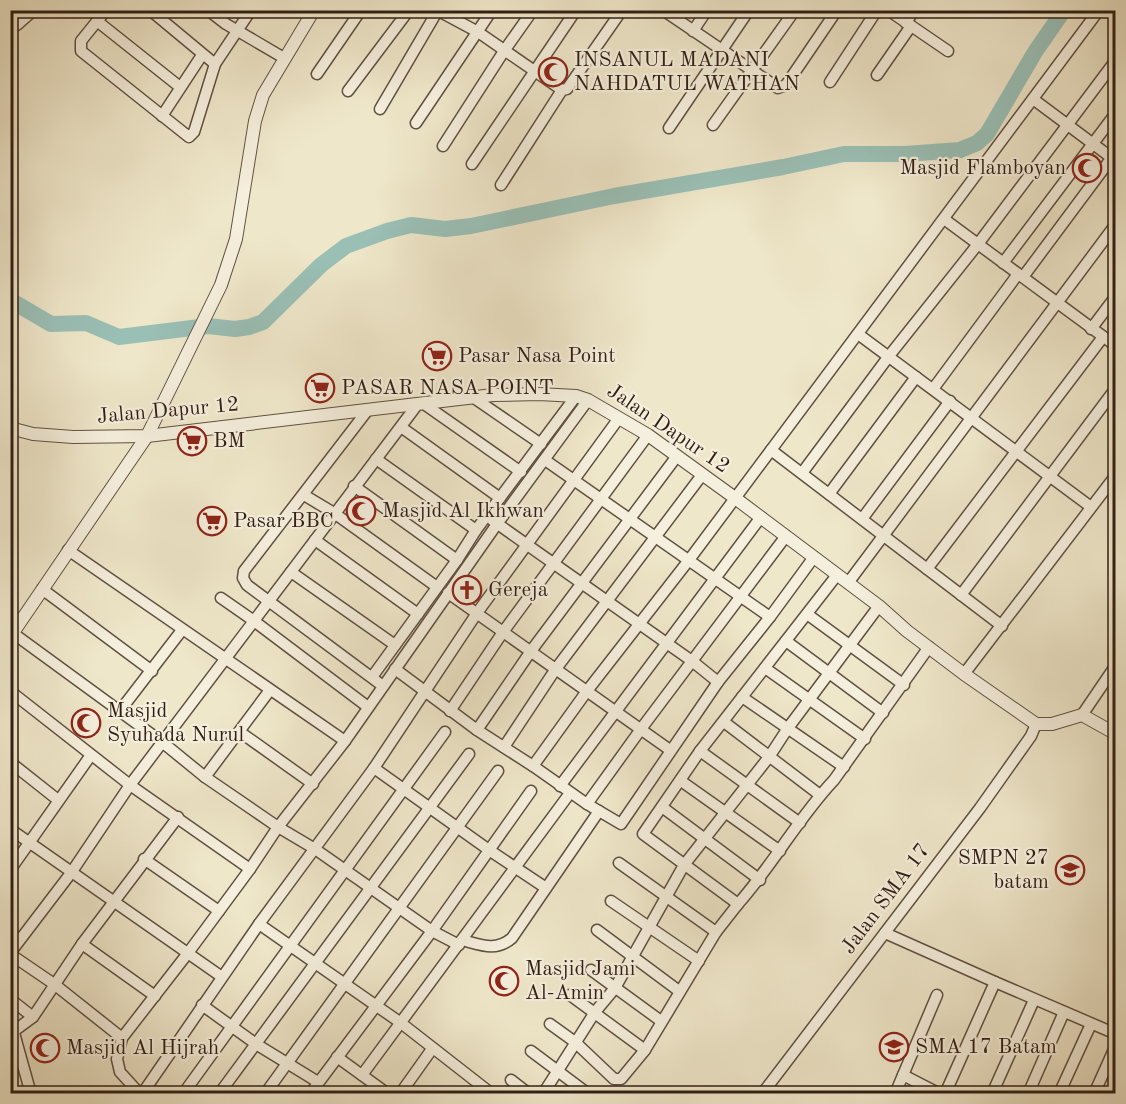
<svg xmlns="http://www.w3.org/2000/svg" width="1126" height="1104" viewBox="0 0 1126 1104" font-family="'Old Standard TT',serif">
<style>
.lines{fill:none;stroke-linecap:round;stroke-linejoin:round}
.river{stroke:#9ac0b6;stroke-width:16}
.minor-casing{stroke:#605042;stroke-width:13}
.tertiary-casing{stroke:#605042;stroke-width:14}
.minor{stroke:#f5efdd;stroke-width:10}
.tertiary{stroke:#f5efdd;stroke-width:12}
.labels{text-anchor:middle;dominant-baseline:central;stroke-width:4.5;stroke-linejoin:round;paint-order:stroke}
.poi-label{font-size:21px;fill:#311e14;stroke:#f5efdd;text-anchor:start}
.street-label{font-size:21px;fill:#311e14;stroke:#f5efdd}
</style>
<rect width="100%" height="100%" fill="#efe7ca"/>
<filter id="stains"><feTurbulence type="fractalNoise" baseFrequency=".00333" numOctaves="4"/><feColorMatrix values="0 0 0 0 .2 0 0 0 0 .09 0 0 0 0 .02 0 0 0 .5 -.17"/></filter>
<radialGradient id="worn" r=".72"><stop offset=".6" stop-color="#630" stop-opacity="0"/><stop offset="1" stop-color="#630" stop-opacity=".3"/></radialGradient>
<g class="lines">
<path class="river" d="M10 300 51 324 86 323 119 337 208 326 235 329 249 327 263 322 321 265 346 246 387 231 411 225 445 229 471 226 614 196 783 167 844 154H905L960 150 977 143 987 134 1035 52 1064 10"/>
<g class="minor-casing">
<g id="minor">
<path d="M106 10 81 41V51L189 137 194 132 215 64 251 10"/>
<path d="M150 10 215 64"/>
<path d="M208 10 226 24 284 58"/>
<path d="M437 10 478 32 562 90"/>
<path d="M663 10 778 88 786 85 837 10"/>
<path d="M888 10 948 51"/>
<path d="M97 21 180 87"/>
<path d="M906 23 914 10"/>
<path d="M10 25H17L34 10"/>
<path d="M693 31 707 10"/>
<path d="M317 74 361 10"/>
<path d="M877 75 911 26"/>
<path d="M830 82 877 10"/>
<path d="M348 91 409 10"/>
<path d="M1033 99 1116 161"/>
<path d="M380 109 438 10"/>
<path d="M162 116 202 55"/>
<path d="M416 123 492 10"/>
<path d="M713 125 795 10"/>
<path d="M669 128 749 10"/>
<path d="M443 146 504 51 533 10"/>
<path d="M472 164 576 10"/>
<path d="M501 185 562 90 567 89 622 10"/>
<path d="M944 219 1116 346"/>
<path d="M1003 263 1116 113"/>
<path d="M1023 277 1116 152"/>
<path d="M1091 329 1116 296"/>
<path d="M858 334 1091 507"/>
<path d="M933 389 1018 274"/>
<path d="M474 398 541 444"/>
<path d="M424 404 521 472"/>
<path d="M367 411 244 571 243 578 247 585 383 686"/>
<path d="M401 427 500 498"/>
<path d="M771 450 1002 626"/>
<path d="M376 459 476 530"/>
<path d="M545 460 770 617"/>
<path d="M802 473 889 356 978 244 1116 60"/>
<path d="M354 486 457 560"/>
<path d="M829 494 916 377"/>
<path d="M304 495 334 513 437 587"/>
<path d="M862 519 950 401"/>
<path d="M492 520 692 661 718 682"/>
<path d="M315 540 418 614"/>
<path d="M68 550 345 741"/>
<path d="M927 569 1103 337"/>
<path d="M291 572 395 645"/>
<path d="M837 575 700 751 643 834 738 904C773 865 798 818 834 780L929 647"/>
<path d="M848 583 1116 224"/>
<path d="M42 589 152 671"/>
<path d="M448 593 670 750"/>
<path d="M961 595 1116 388"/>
<path d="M221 598 254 621 368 707"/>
<path d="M807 614 904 685"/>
<path d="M10 631 162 742 205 777 278 827 315 849 432 931 459 945"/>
<path d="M786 641 883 713"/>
<path d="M765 668 865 739"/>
<path d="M395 669 477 730 533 766 587 804 621 824 718 682 770 617 814 557"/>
<path d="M964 674 1116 475"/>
<path d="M372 677 457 560 476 530 576 396"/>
<path d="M10 691 130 785 250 869"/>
<path d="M742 697 844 767"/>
<path d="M450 711 503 632 648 435"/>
<path d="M119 712 182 630"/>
<path d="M1082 715 1116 665"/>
<path d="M724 722 820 795"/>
<path d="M477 730 531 651 677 456"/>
<path d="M240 732 313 784"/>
<path d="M504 747 555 670 702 475"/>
<path d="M700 751 800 823"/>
<path d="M10 762 58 800"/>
<path d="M533 766 587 691 689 560 1099 10"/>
<path d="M374 768 489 850 546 888"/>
<path d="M205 777 270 690"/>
<path d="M681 781 780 851"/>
<path d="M560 786 761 517"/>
<path d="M587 804 641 729 786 536"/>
<path d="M662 807 760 880"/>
<path d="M10 829 222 977"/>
<path d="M144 859 219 911"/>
<path d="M619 863 716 932"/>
<path d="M10 870 91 755"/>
<path d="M611 901 699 961"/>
<path d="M259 924 401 1023 492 1094"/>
<path d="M597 930 679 991"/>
<path d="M885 933 995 982"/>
<path d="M462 940C481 945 496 952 512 938L599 811"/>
<path d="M82 944 155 996"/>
<path d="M10 953 71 873 130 785 417 405"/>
<path d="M10 954 54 984 122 1038"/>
<path d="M591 970 661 1021"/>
<path d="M570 995 645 1050"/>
<path d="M10 999 33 1017"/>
<path d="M202 1005 256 1044 318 1082"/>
<path d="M550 1024 575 1042 614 1079H621L645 1050 716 932 738 904"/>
<path d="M14 1033 31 1094"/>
<path d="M10 1034 33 1017 82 944 178 817"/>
<path d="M531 1051 587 1093"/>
<path d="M337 1057 388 1094"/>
<path d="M362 1075 570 793"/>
<path d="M903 1075 940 1094"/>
<path d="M511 1080 529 1094"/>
<path d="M140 1094 120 1072 117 1059 122 1038 188 953 250 869 278 827 345 741 497 524 588 400"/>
<path d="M142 1094 259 924 374 768 477 613 619 418"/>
<path d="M183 1094 445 732"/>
<path d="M219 1094 469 754"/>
<path d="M265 1094 498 771"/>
<path d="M310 1094 432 931 531 791"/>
<path d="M400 1094 432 1049"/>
<path d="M543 1094 595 1012 615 988 684 865 769 757 788 728 879 606"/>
<path d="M762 1094 980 808 1031 736 1036 724"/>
<path d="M895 1094 937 995"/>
<path d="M945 1094 995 982 1116 1034"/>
<path d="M992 1094 1034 1000"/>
<path d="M1028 1094 1064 1012"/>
<path d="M1059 1094 1091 1024"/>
<path d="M1094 1094 1116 1045"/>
</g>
</g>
<g class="tertiary-casing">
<g id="tertiary">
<path d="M10 428 33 434 73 437 147 436 493 395 539 394 576 396 588 400 648 435 735 498 879 606 907 631 964 674 1036 724H1052L1082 715 1116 734"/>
<path d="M10 637 147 436 221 285 236 239 255 121 263 95 314 10"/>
</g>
</g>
<use href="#minor" class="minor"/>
<use href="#tertiary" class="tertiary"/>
</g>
<defs>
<g id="mosque-ring" transform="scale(1.5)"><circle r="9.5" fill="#f5efdd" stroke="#8f2418" stroke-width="1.5"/><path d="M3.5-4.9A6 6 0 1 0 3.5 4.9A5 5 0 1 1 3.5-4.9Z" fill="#8f2418"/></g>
<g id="supermarket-ring" transform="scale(1.5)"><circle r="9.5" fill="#f5efdd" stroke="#8f2418" stroke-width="1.5"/><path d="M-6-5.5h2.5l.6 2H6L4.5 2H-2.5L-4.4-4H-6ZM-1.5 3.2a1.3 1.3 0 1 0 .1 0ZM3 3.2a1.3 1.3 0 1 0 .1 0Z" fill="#8f2418"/></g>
<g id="church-ring" transform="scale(1.5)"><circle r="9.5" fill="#f5efdd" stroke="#8f2418" stroke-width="1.5"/><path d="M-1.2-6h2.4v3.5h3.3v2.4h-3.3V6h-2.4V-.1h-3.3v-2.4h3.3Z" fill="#8f2418"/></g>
<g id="school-ring" transform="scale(1.5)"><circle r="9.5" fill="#f5efdd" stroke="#8f2418" stroke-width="1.5"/><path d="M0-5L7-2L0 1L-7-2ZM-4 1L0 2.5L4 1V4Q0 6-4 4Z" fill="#8f2418"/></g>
</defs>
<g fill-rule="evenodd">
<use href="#mosque-ring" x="553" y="72"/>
<use href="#mosque-ring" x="1087" y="168"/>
<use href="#supermarket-ring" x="437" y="356"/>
<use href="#supermarket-ring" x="320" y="388"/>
<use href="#supermarket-ring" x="192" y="441"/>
<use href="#mosque-ring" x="361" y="511"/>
<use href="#supermarket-ring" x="212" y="521"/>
<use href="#church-ring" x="467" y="590"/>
<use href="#mosque-ring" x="86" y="723"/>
<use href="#school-ring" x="1070" y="870"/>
<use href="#mosque-ring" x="504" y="981"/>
<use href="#school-ring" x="894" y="1047"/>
<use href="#mosque-ring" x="45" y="1048"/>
</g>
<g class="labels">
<g class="poi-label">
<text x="574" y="60">INSANUL MADANI<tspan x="574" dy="24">NAHDATUL WATHAN</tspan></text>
<text x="1066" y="168" text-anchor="end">Masjid Flamboyan</text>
<text x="458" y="356">Pasar Nasa Point</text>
<text x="341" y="388">PASAR NASA POINT</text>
<text x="213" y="441">BM</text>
<text x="382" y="511">Masjid Al Ikhwan</text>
<text x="233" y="521">Pasar BBC</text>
<text x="488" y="590">Gereja</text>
<text x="107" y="711">Masjid<tspan x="107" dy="24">Syuhada Nurul</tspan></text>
<text x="1049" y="858" text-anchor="end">SMPN 27<tspan x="1049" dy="24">batam</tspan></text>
<text x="525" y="969">Masjid Jami<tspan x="525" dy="24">Al-Amin</tspan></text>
<text x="915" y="1047">SMA 17 Batam</text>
<text x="66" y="1048">Masjid Al Hijrah</text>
</g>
<g class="street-label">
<text transform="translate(168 411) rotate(-5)">Jalan Dapur 12</text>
<text transform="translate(668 429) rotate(34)">Jalan Dapur 12</text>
<text transform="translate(886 899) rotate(-53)">Jalan SMA 17</text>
</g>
</g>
<rect width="1126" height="1104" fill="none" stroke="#efe7ca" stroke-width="36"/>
<rect x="12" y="12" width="1102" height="1080" fill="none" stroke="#311e14" stroke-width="3"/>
<rect x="18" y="18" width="1090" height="1068" fill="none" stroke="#311e14" stroke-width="1.5"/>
<rect width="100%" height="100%" filter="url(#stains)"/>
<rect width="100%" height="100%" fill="url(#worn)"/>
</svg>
